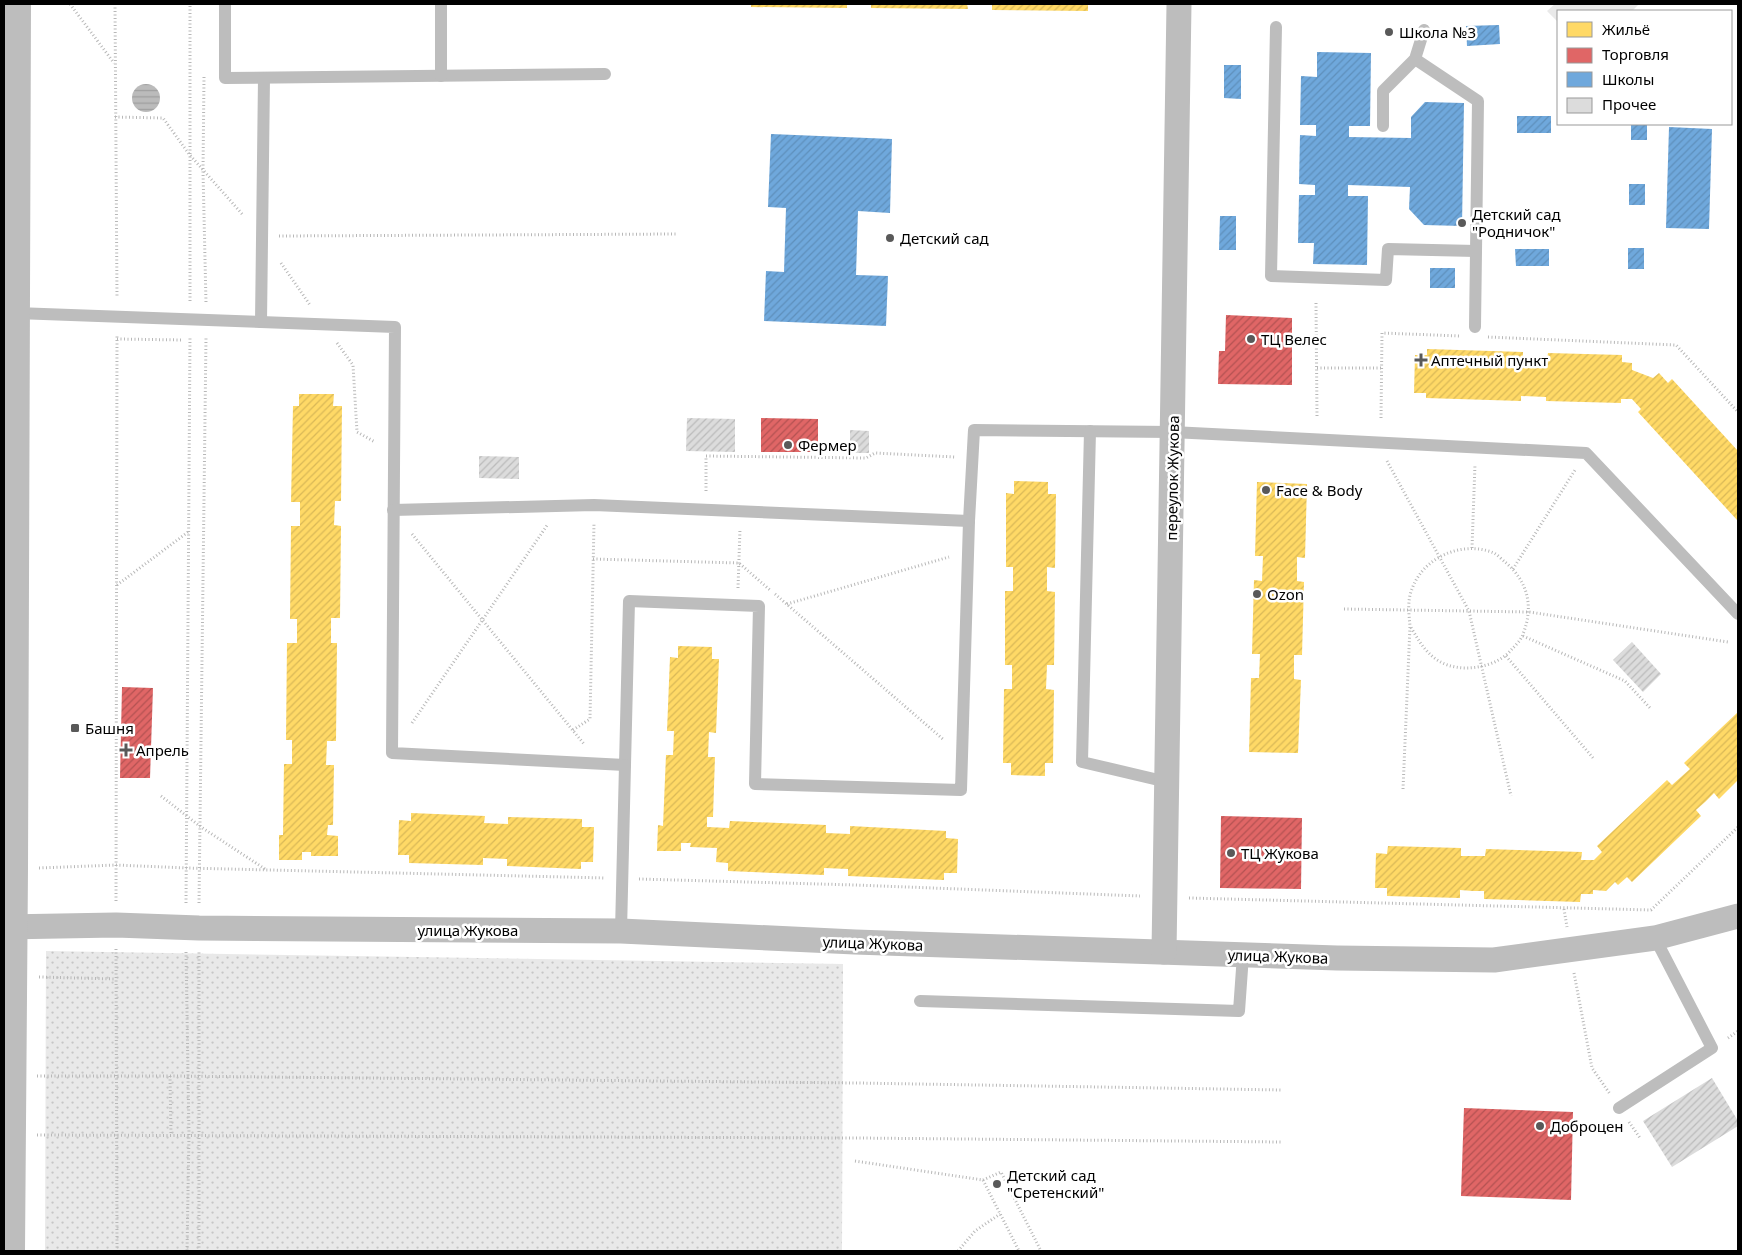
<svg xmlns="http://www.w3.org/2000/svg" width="1742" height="1255" viewBox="0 0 1742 1255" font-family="'Noto Sans',sans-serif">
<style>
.park{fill:url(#park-dots)}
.pitch{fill:#e9e9e9}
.water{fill:url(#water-rules)}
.homes{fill:url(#homes-hatch)}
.shops{fill:url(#shops-hatch)}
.schools{fill:url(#schools-hatch)}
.building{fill:url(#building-hatch)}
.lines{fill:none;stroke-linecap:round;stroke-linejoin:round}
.path{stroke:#b8b8b8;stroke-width:3;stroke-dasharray:1 2.5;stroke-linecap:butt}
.service{stroke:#bdbdbd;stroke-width:12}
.minor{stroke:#bdbdbd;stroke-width:25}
.tertiary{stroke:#bdbdbd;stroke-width:28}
.poi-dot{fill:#595959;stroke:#fff;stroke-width:2}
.labels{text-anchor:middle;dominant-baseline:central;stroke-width:5;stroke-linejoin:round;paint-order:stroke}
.poi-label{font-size:15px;fill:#000;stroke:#fff;text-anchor:start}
.street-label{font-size:15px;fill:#000;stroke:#fff}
</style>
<defs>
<pattern id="park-dots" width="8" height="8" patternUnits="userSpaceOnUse" patternTransform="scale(1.25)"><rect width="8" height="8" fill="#e9e9e9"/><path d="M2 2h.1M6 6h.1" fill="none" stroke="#c6c6c6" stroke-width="1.8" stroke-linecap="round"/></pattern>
<pattern id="water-rules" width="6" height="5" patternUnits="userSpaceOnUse" patternTransform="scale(1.25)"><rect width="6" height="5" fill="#bbb"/><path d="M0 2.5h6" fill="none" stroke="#9f9f9f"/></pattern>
<pattern id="homes-hatch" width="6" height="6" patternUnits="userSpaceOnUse" patternTransform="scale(1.25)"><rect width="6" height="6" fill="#ffd966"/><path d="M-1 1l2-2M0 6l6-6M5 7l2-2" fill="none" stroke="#d9b857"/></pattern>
<pattern id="shops-hatch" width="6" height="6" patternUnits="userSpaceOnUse" patternTransform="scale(1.25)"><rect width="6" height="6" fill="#e06666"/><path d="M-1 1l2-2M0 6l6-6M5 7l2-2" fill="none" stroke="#b35252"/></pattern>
<pattern id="schools-hatch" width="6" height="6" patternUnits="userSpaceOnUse" patternTransform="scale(1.25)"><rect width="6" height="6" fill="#6fa8dc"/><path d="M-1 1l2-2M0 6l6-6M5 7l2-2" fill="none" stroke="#5e8fbb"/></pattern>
<pattern id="building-hatch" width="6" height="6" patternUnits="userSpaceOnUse" patternTransform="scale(1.25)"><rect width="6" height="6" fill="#dcdcdc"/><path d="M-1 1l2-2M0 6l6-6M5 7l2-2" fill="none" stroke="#bbb"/></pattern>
</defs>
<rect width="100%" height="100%" fill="#fff"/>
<path class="park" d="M46 951 843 964 842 1251H45Z"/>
<path class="pitch" d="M1555 4H1639L1632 11H1558V22L1547 11Z"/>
<circle class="water" cx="146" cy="98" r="14"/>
<g class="homes">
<path d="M751 4H847V8L751 7Z"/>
<path d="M871 4H967L968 9 871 8Z"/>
<path d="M992 4H1088V11L992 10Z"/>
<path d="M1427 349 1523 352V359H1547L1548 353 1622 355V362L1632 363V370L1653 378 1659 373 1668 383 1672 379 1738 451V518L1737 520 1638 412 1641 409 1632 399H1621V403L1546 401V397L1521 396V401L1426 398V393H1414L1415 355H1427Z"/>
<path d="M299 394H334L333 406H342L341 501H335L334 525 341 526 340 618H331V643H337L336 741H327L326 765H334L333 825H328L327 835 338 836V856H311V852H302V860H279V835H283L284 764H292V740H286L287 643H297V619H290L291 526H300V502H291L293 406H299Z"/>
<path d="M1014 481 1048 482V494H1056L1055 568 1047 567V591L1055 592 1054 665H1047L1046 689 1054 690 1053 763H1045V776L1011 775V763H1003L1004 689H1012V665H1005V591H1013V567H1006V493L1014 494Z"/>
<path d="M1257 482 1307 484 1305 558 1297 557V581L1304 582 1302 655H1294V679L1301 680 1298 753 1249 752 1251 678H1259L1260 654H1252L1254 580 1262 581 1263 556H1255Z"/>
<path d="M678 646 712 647V659H719L716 733 709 732 708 757H715L713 817H707V827L729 828 730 821 826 825V833L850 834V826L946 831V838L958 839 957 873H944V880L848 876V869L824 868V875L728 871V863L716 862 717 848 690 847 691 843H681V851H657L658 825 663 826 666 755H673L674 731H667L670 657 678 658Z"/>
<path d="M1738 712V780L1719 799 1714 793 1705 802 1696 810 1701 816 1632 882 1627 877 1618 885 1615 882 1606 891 1593 890V894H1581L1580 902 1484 899V891H1473L1460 890V898L1387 896V888H1375L1376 853 1387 854 1388 846 1461 848V856H1485L1486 849 1582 852 1581 860H1594L1602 852 1597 846 1667 780 1672 785 1690 769 1684 763Z"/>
<path d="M411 813 485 816 484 823 508 824V817L582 819V827H594L593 862H581V869L507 866V859L483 858V865L409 863V855H398L399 820 411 821Z"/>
</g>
<g class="shops">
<path d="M1226 315 1292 318V385L1218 384 1219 351H1225Z"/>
<path d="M761 418 818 419V452H761Z"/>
<path d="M122 687 153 688 150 778H120Z"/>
<path d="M1221 816 1302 818 1301 889 1220 888Z"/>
<path d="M1464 1108 1573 1112 1571 1200 1461 1196Z"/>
</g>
<g class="schools">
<path d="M1499 25 1500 44 1467 46 1466 26Z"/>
<path d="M1317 52 1371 53 1370 126H1349V137L1411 138V117L1425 102 1464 103 1462 226 1424 225 1409 209 1410 187 1348 185V196H1368L1367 265 1313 264 1314 243H1298L1299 195H1315V185L1299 184 1300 135 1316 136V125H1300L1301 76 1317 77Z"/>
<path d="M1224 65H1241V99L1224 98Z"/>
<rect x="1517" y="116" width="34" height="17"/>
<rect x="1631" y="124" width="16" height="16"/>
<path d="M1669 127 1712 129 1709 229 1666 228Z"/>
<path d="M771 134 892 139 890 213 858 211 856 275 888 276 886 326 764 321 766 271 784 272 786 208 768 207Z"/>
<rect x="1629" y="184" width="16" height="21"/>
<path d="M1220 216H1236V250H1219Z"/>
<rect x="1628" y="248" width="16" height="21"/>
<path d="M1515 249H1549V266H1516Z"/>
<rect x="1430" y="268" width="25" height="20"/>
</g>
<g class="building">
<path d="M687 418 735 419V452L686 451Z"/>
<path d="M850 430 869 431V453H850Z"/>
<path d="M479 456 519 457V479L479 478Z"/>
<path d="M1632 642 1661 674 1643 692 1613 660Z"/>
<path d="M1712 1078 1738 1121V1126L1672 1167 1643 1121Z"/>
</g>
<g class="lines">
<g class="path">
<path d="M70 4 114 63"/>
<path d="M115 4 117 298"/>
<path d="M204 77 203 171 206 303"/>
<path d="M115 117 163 118 189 154 243 215"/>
<path d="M279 236 678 234"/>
<path d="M281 263 310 305"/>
<path d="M190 301V4"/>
<path d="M1316 303 1317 416"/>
<path d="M1488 337 1676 345 1738 412"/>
<path d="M117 339 183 340"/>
<path d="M337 343 353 365 357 432 375 442"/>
<path d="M1317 368H1382"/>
<path d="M1381 418 1382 333 1460 336"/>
<path d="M1387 461 1469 611 1511 796"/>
<path d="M706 491V456L866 458 875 453 955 457"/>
<path d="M412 534 584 744"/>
<path d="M1472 548 1475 464"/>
<path d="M593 559 739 563 770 590"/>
<path d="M1513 569 1575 470"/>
<path d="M117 585 188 532"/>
<path d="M738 588 740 529"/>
<path d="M775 594 944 740"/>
<path d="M787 604 949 557"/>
<path d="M1344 609 1529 612 1728 642"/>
<path d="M1523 636 1625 681 1651 709"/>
<path d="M1506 656 1594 759"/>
<path d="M412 723 548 524"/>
<path d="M573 730 590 719 594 523"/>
<path d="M1403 789 1410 626C1409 614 1407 601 1412 589 1423 557 1463 540 1494 553 1498 555 1502 560 1505 562 1528 581 1534 607 1523 634 1521 640 1516 645 1512 649 1497 668 1460 674 1439 661 1425 653 1418 639 1410 626"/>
<path d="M161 796 201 827 265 869"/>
<path d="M39 868 116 865 187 868 605 878"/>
<path d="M639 879 855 885 1140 896"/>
<path d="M1189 898 1651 910 1738 827"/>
<path d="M116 901 117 334"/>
<path d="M186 903 190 337"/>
<path d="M199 903 206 337"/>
<path d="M1564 909 1567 927"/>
<path d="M116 949 117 1251"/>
<path d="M186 952 189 1135 187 1251"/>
<path d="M1574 973 1592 1068 1610 1094"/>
<path d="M39 977 116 979"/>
<path d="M1728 1038 1738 1031"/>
<path d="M37 1076H170L857 1083 1282 1090"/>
<path d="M170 1076 171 1135"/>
<path d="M1629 1122 1640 1138"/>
<path d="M37 1135 858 1138 1282 1142"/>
<path d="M855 1161 983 1180 1019 1251"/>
<path d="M983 1180 1001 1172 1041 1251"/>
<path d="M199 1251V952"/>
<path d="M958 1251 975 1231 1000 1214"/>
</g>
<g class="service">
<path d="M225 4V78L605 74"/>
<path d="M441 4V76"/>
<path d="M1276 27 1271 276 1386 280 1388 249 1476 251"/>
<path d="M1415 59 1478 101 1475 327"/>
<path d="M1383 126V91L1415 59 1424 30"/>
<path d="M16 313 395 327 392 753 625 765 629 601 759 606 755 784 961 790 969 521 974 430 1172 432 1586 453 1738 614"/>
<path d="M261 322 264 78"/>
<path d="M1090 431 1082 762 1167 782"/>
<path d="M393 510 594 505 969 521"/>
<path d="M621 931 625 765"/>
<path d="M920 1001 1239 1011 1243 955"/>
<path d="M1619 1108 1712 1048 1655 938"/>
</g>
<g class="minor">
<path d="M4 927 116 925 199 928 621 931 855 942 1337 958 1494 960 1655 938 1738 916"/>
<path d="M1164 952 1179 4"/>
</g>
<path class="tertiary" d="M11 1251 14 869 17 4"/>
</g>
<g class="poi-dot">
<circle cx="1389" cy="32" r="5"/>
<circle cx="1462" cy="223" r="5"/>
<circle cx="890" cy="238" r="5"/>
<circle cx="1251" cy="339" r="5"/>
<path d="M1418.5 352.5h5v5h5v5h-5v5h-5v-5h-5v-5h5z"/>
<circle cx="788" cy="445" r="5"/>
<circle cx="1266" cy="490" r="5"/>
<circle cx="1257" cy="594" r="5"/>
<rect x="70" y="723" width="10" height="10" rx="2.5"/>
<path d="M123.5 742.5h5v5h5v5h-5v5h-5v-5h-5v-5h5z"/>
<circle cx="1231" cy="853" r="5"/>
<circle cx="1540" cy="1126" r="5"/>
<circle cx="997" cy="1184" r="5"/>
</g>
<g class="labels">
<g class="poi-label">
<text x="1399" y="32">Школа №3</text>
<text x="1472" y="214">Детский сад<tspan x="1472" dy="17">"Родничок"</tspan></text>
<text x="900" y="238">Детский сад</text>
<text x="1261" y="339">ТЦ Велес</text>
<text x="1431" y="360">Аптечный пункт</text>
<text x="798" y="445">Фермер</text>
<text x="1276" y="490">Face &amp; Body</text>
<text x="1267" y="594">Ozon</text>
<text x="85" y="728">Башня</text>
<text x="136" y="750">Апрель</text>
<text x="1241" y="853">ТЦ Жукова</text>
<text x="1550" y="1126">Доброцен</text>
<text x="1007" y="1175">Детский сад<tspan x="1007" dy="17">"Сретенский"</tspan></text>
</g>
<g class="street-label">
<text transform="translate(1172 478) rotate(-89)">переулок Жукова</text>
<text x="468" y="930">улица Жукова</text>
<text transform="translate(873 943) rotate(2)">улица Жукова</text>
<text transform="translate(1278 956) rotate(2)">улица Жукова</text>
</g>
</g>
<rect width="1742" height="1255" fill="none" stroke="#000000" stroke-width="10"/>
<rect x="1557" y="10" width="175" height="115" fill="#ffffff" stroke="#999999"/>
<rect x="1567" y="22" width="25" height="15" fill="#ffd966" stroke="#999999"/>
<text x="1602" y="35" font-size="15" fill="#000000">Жильё</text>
<rect x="1567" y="48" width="25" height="15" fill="#e06666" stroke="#999999"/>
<text x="1602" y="60" font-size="15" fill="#000000">Торговля</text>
<rect x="1567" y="72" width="25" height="15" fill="#6fa8dc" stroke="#999999"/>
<text x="1602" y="85" font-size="15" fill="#000000">Школы</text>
<rect x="1567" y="98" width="25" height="15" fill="#dcdcdc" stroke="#999999"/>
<text x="1602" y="110" font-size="15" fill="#000000">Прочее</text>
</svg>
